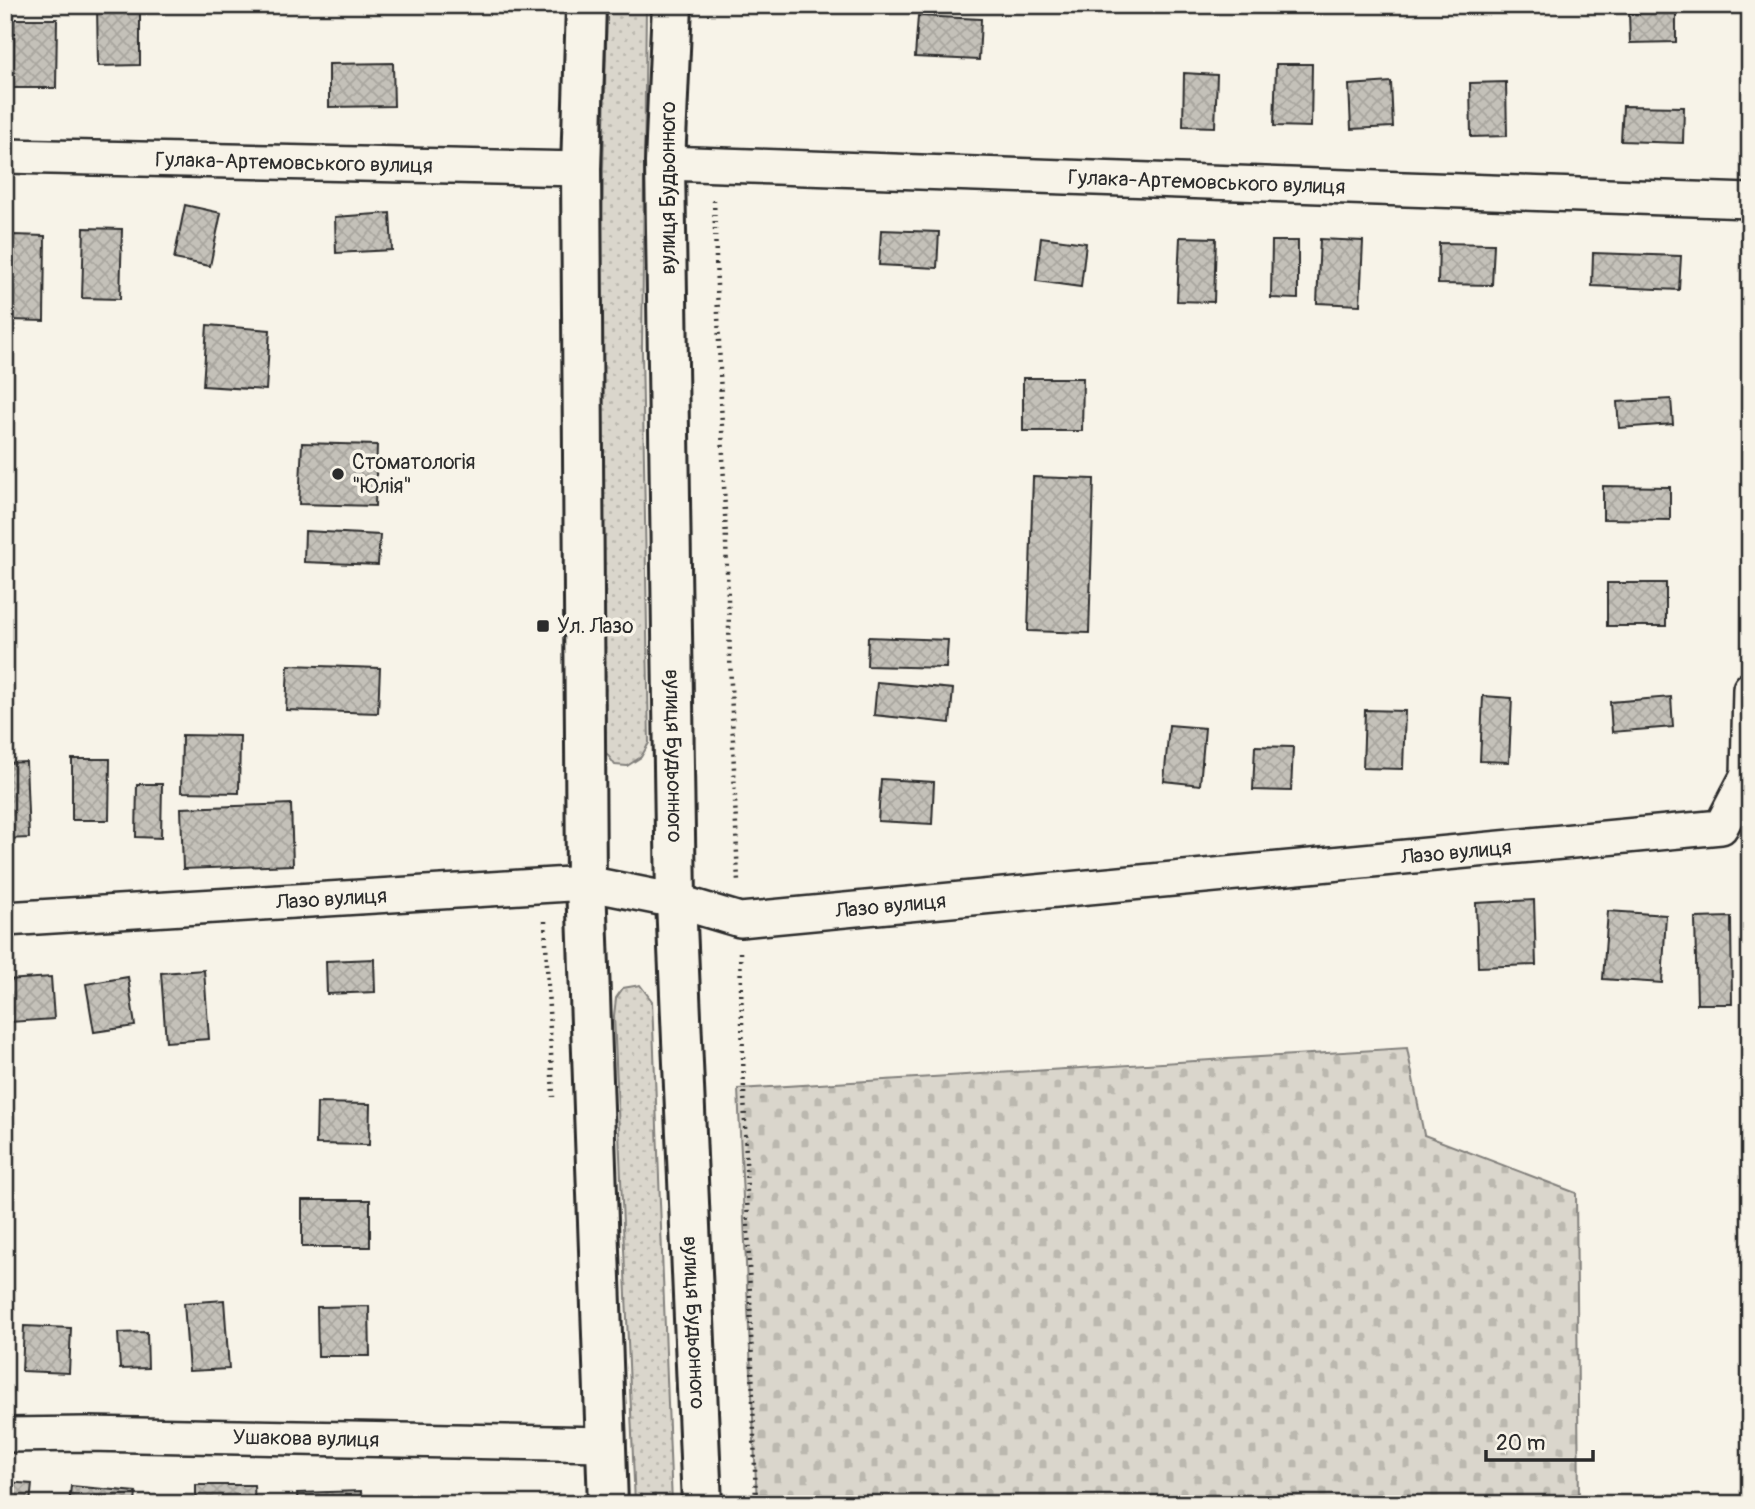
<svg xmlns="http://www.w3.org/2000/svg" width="1755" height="1509" viewBox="0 0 1755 1509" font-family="Pangolin,sans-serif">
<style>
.grass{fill:url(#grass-dots);stroke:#82807c;stroke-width:2}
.cemetery{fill:url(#cemetery-stones);stroke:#82807c;stroke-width:2}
.building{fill:url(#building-cross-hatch);stroke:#2b2b2b;stroke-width:2}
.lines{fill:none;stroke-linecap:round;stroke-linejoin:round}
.minor-casing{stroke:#2b2b2b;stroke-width:38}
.secondary-casing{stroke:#2b2b2b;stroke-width:44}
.path{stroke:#2b2b2b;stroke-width:4.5;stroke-dasharray:2 5;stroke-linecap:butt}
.minor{stroke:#f7f3e8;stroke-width:33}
.secondary{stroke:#f7f3e8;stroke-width:38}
.poi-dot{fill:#2b2b2b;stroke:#f7f3e8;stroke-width:2.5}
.labels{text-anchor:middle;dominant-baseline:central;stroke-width:7;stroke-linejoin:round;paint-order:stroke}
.street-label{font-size:21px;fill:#2b2b2b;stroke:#f7f3e8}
.poi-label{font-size:21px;fill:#2b2b2b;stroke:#f7f3e8;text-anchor:start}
</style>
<defs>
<pattern id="grass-dots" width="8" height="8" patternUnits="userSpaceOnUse" patternTransform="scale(1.75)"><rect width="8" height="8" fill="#dad6cc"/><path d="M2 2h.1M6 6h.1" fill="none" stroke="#bbb8af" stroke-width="1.8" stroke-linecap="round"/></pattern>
<pattern id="cemetery-stones" width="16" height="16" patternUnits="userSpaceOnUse" patternTransform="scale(1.75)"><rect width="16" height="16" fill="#dad6cc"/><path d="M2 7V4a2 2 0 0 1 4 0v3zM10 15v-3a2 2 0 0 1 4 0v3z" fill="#bbb8af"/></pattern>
<pattern id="building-cross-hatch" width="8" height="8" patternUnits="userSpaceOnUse" patternTransform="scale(1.75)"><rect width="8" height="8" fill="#c4c1b9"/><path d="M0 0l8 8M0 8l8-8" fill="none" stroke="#a9a69f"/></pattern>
</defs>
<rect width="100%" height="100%" fill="#f7f3e8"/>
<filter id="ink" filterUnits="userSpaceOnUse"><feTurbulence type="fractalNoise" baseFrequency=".0143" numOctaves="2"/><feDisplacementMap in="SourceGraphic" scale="14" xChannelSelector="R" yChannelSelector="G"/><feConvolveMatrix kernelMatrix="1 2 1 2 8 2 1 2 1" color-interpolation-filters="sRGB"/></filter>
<g filter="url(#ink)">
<g class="grass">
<path d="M607 5H646L642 350 649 743 641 757 627 766 615 765 604 750 601 256Z"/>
<path d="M640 985 652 1001 672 1504H635L614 1016 616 998 623 988Z"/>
</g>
<path class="cemetery" d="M1407 1048 1424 1135 1576 1193 1579 1504H757L738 1089Z"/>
<g class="building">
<path d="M97 5H140V65L98 66Z"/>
<path d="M875 5H921V9L875 8Z"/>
<path d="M1676 12V42L1630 43 1629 13Z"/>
<path d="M918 16 981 19 979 60 915 57Z"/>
<path d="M14 19H57L56 88H13Z"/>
<path d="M393 63 394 106 329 107V64Z"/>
<path d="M1276 64H1312L1311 127 1274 126Z"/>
<path d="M1184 73 1217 75 1215 127 1183 126Z"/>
<path d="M1391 82 1393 127 1351 129 1349 85Z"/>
<path d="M1506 82 1507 136 1471 137 1470 83Z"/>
<path d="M1623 106 1684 107 1683 143 1621 141Z"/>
<path d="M185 205 221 213 210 266 174 259Z"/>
<path d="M390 213 392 250 336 253 335 217Z"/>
<path d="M84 228 122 229 120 299 82 298Z"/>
<path d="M881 230 939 232 937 268 879 265Z"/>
<path d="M13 235 45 236 44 321 11 320Z"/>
<path d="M1041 237 1086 243 1081 287 1036 281Z"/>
<path d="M1180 237 1216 238 1214 302 1177 301Z"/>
<path d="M1320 239 1363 241 1360 305 1317 303Z"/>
<path d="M1272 241H1298V299L1271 298Z"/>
<path d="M1439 243 1494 244 1492 285 1438 284Z"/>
<path d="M1593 253 1681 256 1679 290 1592 286Z"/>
<path d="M207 325 270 330 266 390 203 386Z"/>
<path d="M1023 378H1083L1082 431H1023Z"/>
<path d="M1671 399 1673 424 1619 428 1617 402Z"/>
<path d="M302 443 377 445 375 506 299 504Z"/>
<path d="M1033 477 1094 479 1089 633 1028 631Z"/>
<path d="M1603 486 1670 487V520L1603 519Z"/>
<path d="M305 531 380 535 378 565 304 562Z"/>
<rect x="1607" y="583" width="59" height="43"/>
<path d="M868 637 948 640 946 668 867 666Z"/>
<path d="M288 665 380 668 378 713 286 710Z"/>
<path d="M877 682 953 689 950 723 874 715Z"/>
<path d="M1483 696 1512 698 1509 762 1480 761Z"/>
<path d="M1671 697 1673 727 1612 732 1610 702Z"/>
<path d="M1365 710 1405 711 1403 769 1363 768Z"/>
<path d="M1169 725 1205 728 1200 785 1164 781Z"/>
<path d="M182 735 240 736 239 793 181 792Z"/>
<path d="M1255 746 1293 747 1291 791 1253 790Z"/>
<path d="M72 759H110L109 820H72Z"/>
<path d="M26 762 29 838 5 839V763Z"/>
<path d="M881 779 934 782 932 824 878 821Z"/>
<path d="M137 784H162L161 838 136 837Z"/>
<path d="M291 804 293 865 183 869 181 808Z"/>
<path d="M1534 900 1536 965 1478 967 1476 903Z"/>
<path d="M1608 911 1666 915 1662 983 1603 979Z"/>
<path d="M1731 917 1732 1004H1697L1695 918Z"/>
<path d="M374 959 375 992 327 994 326 961Z"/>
<path d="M204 970 209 1039 166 1042 161 973Z"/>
<path d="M51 977 54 1019 10 1022 7 980Z"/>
<path d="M128 977 135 1026 94 1032 86 984Z"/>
<path d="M317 1103 370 1104 369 1145 316 1144Z"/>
<rect x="302" y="1200" width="68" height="47"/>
<path d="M224 1300 229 1369 189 1371 184 1303Z"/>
<path d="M369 1306 370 1356H318L317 1307Z"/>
<path d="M24 1326 71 1328 69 1373 22 1371Z"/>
<path d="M147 1332 148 1368 120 1369 118 1333Z"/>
<path d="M5 1482 32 1484 30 1504H5Z"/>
<path d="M196 1485H254L255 1504H196Z"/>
<path d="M71 1486 136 1492 135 1504H69Z"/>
<path d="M361 1491V1504H298L297 1493Z"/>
</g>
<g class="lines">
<g class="minor-casing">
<g id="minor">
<path id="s1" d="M5 156 581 169"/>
<path id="s2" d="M665 163 1750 201"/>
<path d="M1748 775 1750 689"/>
<path id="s3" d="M5 919 586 883 676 901 740 920 1721 827 1748 775H1750"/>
<path id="s4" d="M5 1435 87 1434 606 1444"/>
</g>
</g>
<g class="secondary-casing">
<g id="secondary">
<path d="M586 5 581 169 586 883 608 1504"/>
<path id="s5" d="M672 5 665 163 676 901 702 1504"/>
</g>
</g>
<g class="path">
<path d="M714 200 738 884"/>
<path d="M545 921 553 1097"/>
<path d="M740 952 756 1504"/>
</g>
<use href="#minor" class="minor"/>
<use href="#secondary" class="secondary"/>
</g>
</g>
<g class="poi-dot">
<circle cx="338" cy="474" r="7"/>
<rect x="536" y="619" width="14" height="14" rx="3.5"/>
</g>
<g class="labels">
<g class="street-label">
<text stroke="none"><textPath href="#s1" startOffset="289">Гулака-Артемовського вулиця</textPath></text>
<text stroke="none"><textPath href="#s2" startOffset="542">Гулака-Артемовського вулиця</textPath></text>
<text transform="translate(668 188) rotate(-90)">вулиця Будьонного</text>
<text stroke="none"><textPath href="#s5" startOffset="751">вулиця Будьонного</textPath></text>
<text stroke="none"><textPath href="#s3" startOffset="1460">Лазо вулиця</textPath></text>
<text stroke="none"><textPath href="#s3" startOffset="327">Лазо вулиця</textPath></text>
<text stroke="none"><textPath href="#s3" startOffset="892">Лазо вулиця</textPath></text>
<text stroke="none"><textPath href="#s5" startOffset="1318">вулиця Будьонного</textPath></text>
<text stroke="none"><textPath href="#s4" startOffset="301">Ушакова вулиця</textPath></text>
</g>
<g class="poi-label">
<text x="352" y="462">Стоматологія<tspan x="352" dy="24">"Юлія"</tspan></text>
<text x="557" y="626">Ул. Лазо</text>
</g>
</g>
<rect width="1755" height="1509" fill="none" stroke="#f7f3e8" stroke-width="28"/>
<rect x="14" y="14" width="1727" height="1481" fill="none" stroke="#2b2b2b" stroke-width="2.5" filter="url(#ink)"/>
<path d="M1486 1450v10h107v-10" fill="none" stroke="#2b2b2b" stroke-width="3.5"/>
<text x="1496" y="1450" font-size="21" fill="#2b2b2b" stroke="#f7f3e8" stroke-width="5" paint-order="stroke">20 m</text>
</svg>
